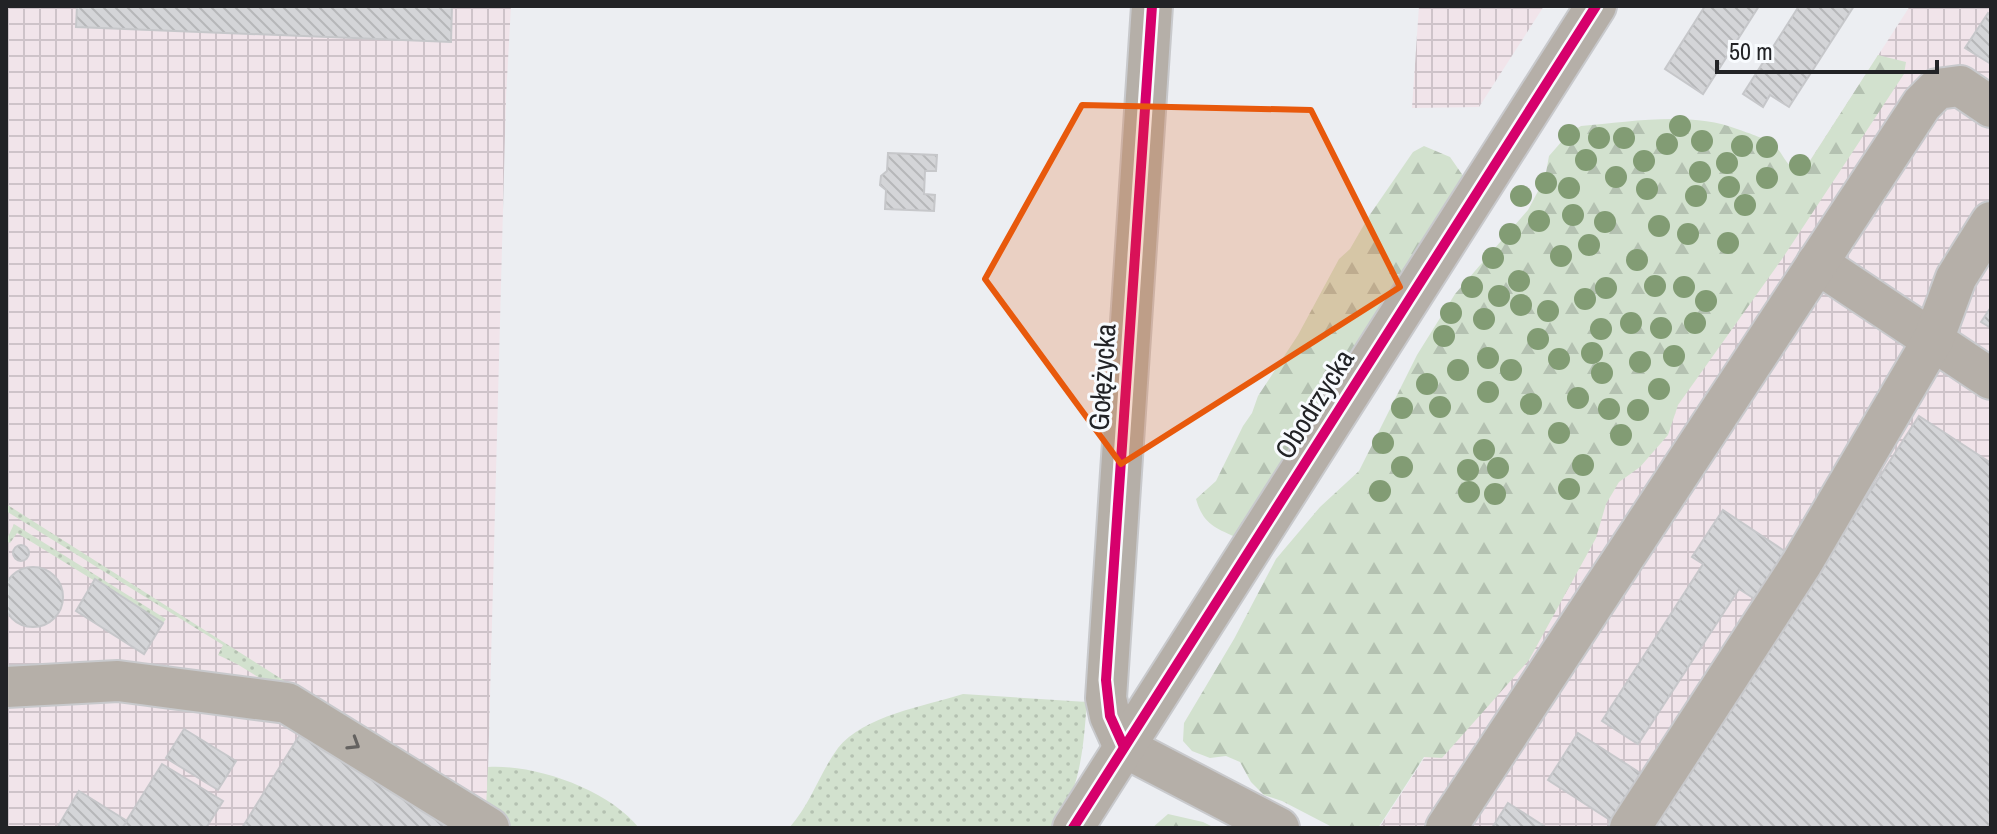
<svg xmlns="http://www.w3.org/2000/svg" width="1997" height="834" viewBox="0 0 1997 834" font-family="'Archivo Narrow',sans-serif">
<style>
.industrial{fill:url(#industrial-grid)}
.green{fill:url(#green-dots)}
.forest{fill:url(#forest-firs)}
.building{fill:url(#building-back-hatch);stroke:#c6c7ca;stroke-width:2}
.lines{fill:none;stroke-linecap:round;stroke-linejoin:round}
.minor-casing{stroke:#c8c9cc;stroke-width:44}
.minor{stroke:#b5afa8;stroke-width:40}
.cycleway-casing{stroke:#f8fbfe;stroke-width:15}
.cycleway{stroke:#d6006c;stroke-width:10}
.tree{fill:#829c74}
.oneway{stroke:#646260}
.marked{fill:#e8590c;fill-opacity:0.2;stroke:#e8590c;stroke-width:6;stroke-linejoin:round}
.labels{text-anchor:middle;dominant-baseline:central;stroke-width:6;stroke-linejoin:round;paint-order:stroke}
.street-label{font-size:28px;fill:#222326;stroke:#f8fbfe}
</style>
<defs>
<pattern id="industrial-grid" width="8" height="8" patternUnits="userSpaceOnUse" patternTransform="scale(2)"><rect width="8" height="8" fill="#f1e4ea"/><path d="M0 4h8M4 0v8" fill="none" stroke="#cec3c9"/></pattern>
<pattern id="green-dots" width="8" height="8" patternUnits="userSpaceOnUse" patternTransform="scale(2)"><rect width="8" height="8" fill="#d2e1ce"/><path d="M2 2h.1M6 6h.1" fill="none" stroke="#b4c1b1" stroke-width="1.8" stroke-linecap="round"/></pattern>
<pattern id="forest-firs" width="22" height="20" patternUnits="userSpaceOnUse" patternTransform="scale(2)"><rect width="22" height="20" fill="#d2e1ce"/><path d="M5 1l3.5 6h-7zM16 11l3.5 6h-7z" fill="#b4c1b1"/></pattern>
<pattern id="building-back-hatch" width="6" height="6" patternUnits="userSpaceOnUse" patternTransform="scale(2)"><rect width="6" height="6" fill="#d4d5d8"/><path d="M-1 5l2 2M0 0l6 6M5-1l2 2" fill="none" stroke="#b6b7b9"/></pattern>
</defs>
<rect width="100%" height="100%" fill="#eceef2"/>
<g class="industrial">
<path d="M6 6H511L506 97 487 810 515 828H6Z"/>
<path d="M1419 6H1544L1479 107 1412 108Z"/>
<path d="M1910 6H1991V828H1379Z"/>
</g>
<g class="green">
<path d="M6 504 486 809 488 767C536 764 609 790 639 828H504L237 664 218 655 223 645 6 511Z"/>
<path d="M14 524 166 619 163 623 17 533 10 543 6 541Z"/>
<path d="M963 694 1087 702C1083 750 1081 786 1055 828H789C812 802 819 774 838 748 863 716 925 706 963 694Z"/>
</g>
<g class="forest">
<path d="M1878 55 1906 62 1904 74 1782 259 1678 405 1668 435 1640 467 1619 482 1606 504 1596 538 1529 660 1442 758 1424 757 1378 828H1334L1282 801 1264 795 1251 782 1240 762 1226 756 1210 758 1192 751 1183 741 1184 723 1234 639 1276 559 1320 507 1359 471 1417 355 1455 294 1528 210 1545 178 1549 156 1569 133 1581 126C1628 122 1692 111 1737 129 1748 133 1769 139 1777 148 1787 160 1786 168 1804 170Z"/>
<path d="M1424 146 1450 157 1466 180 1238 538C1215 528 1203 524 1196 499L1216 481 1243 426 1252 413 1258 396 1298 335 1339 259 1350 249 1369 216 1413 152Z"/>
<path d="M1168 814 1203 822 1215 828H1152Z"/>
</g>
<g class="building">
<path d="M77 6H452L451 42 76 27Z"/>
<path d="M1705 6H1759L1703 94 1665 69Z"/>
<path d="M1799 6H1854L1789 107 1770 95 1763 107 1743 94Z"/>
<path d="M1988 13 1991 16V64L1965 48Z"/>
<path d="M888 153 937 155 936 171H925L924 194 935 195 934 211 885 209 886 190 880 185 881 176 887 171Z"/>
<path d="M1991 307V328L1981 322Z"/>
<path d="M1919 416 1991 463V828H1652Z"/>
<path d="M1723 510 1792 556 1761 603 1739 589 1638 744 1602 721 1703 564 1692 557Z"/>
<circle cx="21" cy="553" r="8"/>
<circle cx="33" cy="597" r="30"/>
<path d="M95 579 163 623 144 654 76 611Z"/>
<path d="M304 728 465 828H242Z"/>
<path d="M184 729 236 761 218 790 166 758Z"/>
<path d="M1578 733 1648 778 1618 825 1548 780Z"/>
<path d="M162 764 223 801 206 828H122Z"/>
<path d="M79 791 127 821 122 828H57Z"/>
<path d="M1508 803 1547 828H1492Z"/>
</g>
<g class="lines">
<g class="minor-casing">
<g id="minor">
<path d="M1152 6 1106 698 1110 716 1124 747 1279 828"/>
<path d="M1817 263 1991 379"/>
<path d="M6 687 118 681 287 703 489 828"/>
<path d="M1073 828 1596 6"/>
<path d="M1446 828 1922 104 1937 89 1960 86 1991 107"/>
<path d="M1630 828 1802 563 1933 340 1956 278 1991 222"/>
</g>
</g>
<use href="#minor" class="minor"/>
<g class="cycleway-casing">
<g id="cycleway">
<path d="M1124 747 1110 716 1106 680 1152 6"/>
<path d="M1073 828 1596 6"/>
</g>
</g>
<use href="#cycleway" class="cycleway"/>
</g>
<g class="tree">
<circle cx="1680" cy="126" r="11"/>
<circle cx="1569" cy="135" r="11"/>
<circle cx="1599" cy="138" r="11"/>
<circle cx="1624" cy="138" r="11"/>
<circle cx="1702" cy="141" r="11"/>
<circle cx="1667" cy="144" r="11"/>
<circle cx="1742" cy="146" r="11"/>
<circle cx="1767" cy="147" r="11"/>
<circle cx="1586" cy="160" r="11"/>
<circle cx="1644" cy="161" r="11"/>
<circle cx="1727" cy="163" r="11"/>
<circle cx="1800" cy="165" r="11"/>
<circle cx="1700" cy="172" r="11"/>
<circle cx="1616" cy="177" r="11"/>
<circle cx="1767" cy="178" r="11"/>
<circle cx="1546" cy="183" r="11"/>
<circle cx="1729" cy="187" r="11"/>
<circle cx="1569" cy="188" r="11"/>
<circle cx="1647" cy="189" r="11"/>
<circle cx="1521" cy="196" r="11"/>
<circle cx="1696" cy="196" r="11"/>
<circle cx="1745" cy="205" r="11"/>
<circle cx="1573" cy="215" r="11"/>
<circle cx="1539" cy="221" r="11"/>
<circle cx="1605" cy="222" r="11"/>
<circle cx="1659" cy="226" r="11"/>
<circle cx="1510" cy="234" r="11"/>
<circle cx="1688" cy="234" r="11"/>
<circle cx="1728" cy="243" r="11"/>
<circle cx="1589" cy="245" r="11"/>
<circle cx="1561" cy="256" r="11"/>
<circle cx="1493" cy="258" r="11"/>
<circle cx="1637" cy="260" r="11"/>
<circle cx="1519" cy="281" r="11"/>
<circle cx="1655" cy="286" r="11"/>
<circle cx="1472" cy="287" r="11"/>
<circle cx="1684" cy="287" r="11"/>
<circle cx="1606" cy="288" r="11"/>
<circle cx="1499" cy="296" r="11"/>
<circle cx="1585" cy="299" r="11"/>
<circle cx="1706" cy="301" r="11"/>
<circle cx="1521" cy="305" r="11"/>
<circle cx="1548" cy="311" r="11"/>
<circle cx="1451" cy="313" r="11"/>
<circle cx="1484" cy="319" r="11"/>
<circle cx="1631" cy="323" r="11"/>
<circle cx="1695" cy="323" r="11"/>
<circle cx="1661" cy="328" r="11"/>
<circle cx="1601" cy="329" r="11"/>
<circle cx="1444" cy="336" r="11"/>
<circle cx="1538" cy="339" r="11"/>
<circle cx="1592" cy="353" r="11"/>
<circle cx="1674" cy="356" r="11"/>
<circle cx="1488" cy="358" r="11"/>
<circle cx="1559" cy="359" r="11"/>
<circle cx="1640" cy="362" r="11"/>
<circle cx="1458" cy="370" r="11"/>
<circle cx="1511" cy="370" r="11"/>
<circle cx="1602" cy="373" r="11"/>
<circle cx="1427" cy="384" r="11"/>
<circle cx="1659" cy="389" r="11"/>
<circle cx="1488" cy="392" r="11"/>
<circle cx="1578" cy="398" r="11"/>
<circle cx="1531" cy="404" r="11"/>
<circle cx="1440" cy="407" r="11"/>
<circle cx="1402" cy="408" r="11"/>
<circle cx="1609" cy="409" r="11"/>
<circle cx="1638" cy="410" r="11"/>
<circle cx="1559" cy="433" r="11"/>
<circle cx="1621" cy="435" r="11"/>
<circle cx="1383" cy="443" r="11"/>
<circle cx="1484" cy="450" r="11"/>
<circle cx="1583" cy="465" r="11"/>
<circle cx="1402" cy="467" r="11"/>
<circle cx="1498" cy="468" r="11"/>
<circle cx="1468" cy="470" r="11"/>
<circle cx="1569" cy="489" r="11"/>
<circle cx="1380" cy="491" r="11"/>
<circle cx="1469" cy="492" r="11"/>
<circle cx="1495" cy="494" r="11"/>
</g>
<defs><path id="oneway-chevron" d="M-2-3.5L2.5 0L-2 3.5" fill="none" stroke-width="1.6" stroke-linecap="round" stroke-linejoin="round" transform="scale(2)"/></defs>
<use class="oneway" href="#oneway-chevron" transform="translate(354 744) rotate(32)"/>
<path class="marked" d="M1082 105 1311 110 1400 287 1121 464 985 279Z"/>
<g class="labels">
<g class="street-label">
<text transform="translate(1102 377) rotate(-86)">Gołężycka</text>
<text transform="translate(1314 404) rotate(-58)">Obodrzycka</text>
</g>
</g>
<rect width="1997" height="834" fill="none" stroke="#222326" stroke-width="16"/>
<path d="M1717 60v12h220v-12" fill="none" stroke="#222326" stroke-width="4"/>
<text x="1729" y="60" font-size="24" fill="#222326" stroke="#f8fbfe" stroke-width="6" paint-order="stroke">50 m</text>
</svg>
